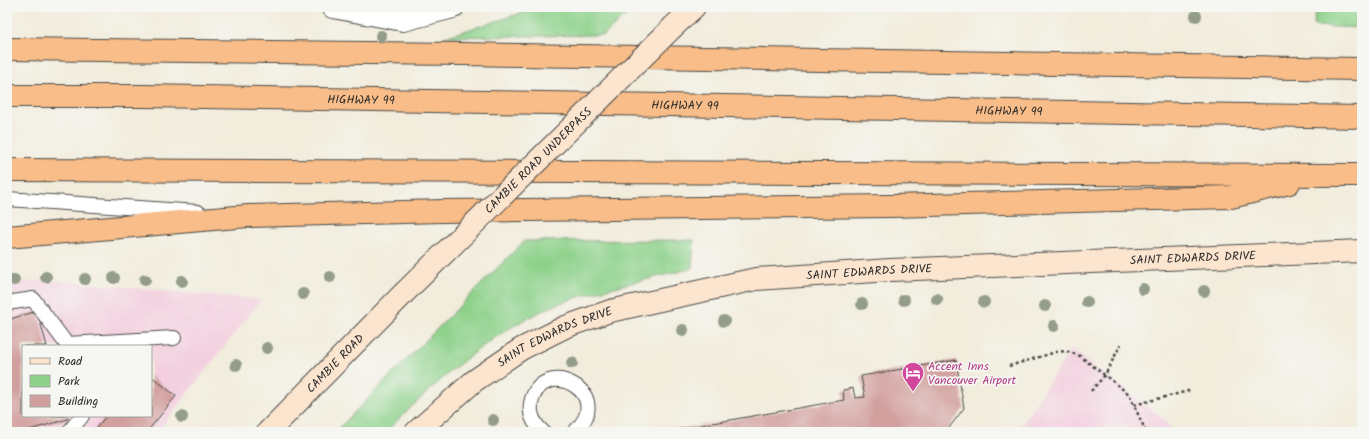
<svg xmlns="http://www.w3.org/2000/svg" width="1369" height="439" viewBox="0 0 1369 439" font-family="Kalam,sans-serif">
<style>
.built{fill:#f3cfdf;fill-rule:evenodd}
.green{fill:#8dd18a;stroke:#5c7e5a}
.building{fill:#d19f9d}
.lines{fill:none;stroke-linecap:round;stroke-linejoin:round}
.lane-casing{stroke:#494845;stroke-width:16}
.street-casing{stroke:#494845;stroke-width:24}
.secondary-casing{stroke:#494845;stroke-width:24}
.highway-casing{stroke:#494845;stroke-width:24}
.path{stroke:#494845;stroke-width:2.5;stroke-dasharray:3 3;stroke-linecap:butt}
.lane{stroke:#fff;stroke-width:14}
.street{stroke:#fff;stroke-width:22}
.secondary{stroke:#fce5cf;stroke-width:22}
.highway{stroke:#f8bd88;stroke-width:22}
.secondary-bridge-casing{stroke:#494845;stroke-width:24;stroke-linecap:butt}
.secondary-bridge{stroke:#fce5cf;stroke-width:22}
.tree{fill:#949d8a}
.labels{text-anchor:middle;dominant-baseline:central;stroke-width:3.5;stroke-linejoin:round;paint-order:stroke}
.street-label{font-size:12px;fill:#2b2b2b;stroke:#f6f6f2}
.hotel-label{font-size:12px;fill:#b23c85;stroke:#f6f6f2;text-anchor:start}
</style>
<rect width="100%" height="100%" fill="#f6f6f2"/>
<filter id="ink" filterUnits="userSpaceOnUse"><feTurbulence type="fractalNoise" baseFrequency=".025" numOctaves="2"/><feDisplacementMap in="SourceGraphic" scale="8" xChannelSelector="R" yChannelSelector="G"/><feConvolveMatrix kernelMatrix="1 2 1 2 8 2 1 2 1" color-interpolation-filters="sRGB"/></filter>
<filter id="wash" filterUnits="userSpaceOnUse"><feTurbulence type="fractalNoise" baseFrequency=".012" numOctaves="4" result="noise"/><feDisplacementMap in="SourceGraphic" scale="16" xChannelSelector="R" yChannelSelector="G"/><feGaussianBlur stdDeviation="0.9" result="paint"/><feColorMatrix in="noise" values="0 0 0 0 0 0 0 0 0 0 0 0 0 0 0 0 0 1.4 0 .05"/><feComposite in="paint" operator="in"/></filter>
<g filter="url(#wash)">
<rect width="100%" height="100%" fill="#f1ecdb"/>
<g class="built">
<path d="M51 280 261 300 157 432H7V283ZM23 346H151V416H23Z"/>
<path d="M1071 349 1162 418 1175 432H1017Z"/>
</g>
<g class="green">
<path d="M542 7H634L604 35 444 37Z"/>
<path d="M1315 7H1362V28L1314 26Z"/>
<path d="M694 240 692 268C652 279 608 287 569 300 497 325 439 379 386 432H335L524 241Z"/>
</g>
<g id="blocks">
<g class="building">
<path d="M37 311 47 346H23V416H67L68 419 22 432H7V320Z"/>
<path d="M956 360 964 408 946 432H662L844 400 843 390 853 388 855 398 865 397 861 376Z"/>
<path d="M151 376 176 396 147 432H93L106 416H151Z"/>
</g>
</g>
</g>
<g filter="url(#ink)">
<use href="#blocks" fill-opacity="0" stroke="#494845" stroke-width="1"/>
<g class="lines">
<g class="lane-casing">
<g id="lane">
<path d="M7 199 198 212"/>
<path d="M7 303 33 299 68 346"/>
<path d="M67 344 174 338"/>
<path d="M69 432 82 416"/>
<path d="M543 432C534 424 529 415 531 403 542 353 618 394 574 432"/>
</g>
</g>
<g class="street-casing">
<path id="street" d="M333 7 403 20 453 7"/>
</g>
<g class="secondary-casing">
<g id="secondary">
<path d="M673 27 694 7"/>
<path id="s1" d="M268 432 403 294"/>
<path id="s2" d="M416 432 474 381 521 349 565 327 610 311 756 279 890 270 1362 251"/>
</g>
</g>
<g class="highway-casing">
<g id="highway">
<path d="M7 49 462 54 1362 69"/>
<path id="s3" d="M7 96H143L1362 117"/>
<path d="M7 170 1362 175"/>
<path d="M7 237 248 216 443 211 891 206 1231 197 1289 183"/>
</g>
</g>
<g class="path">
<path d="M1009 366 1056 352 1066 351 1080 356 1129 394 1146 432"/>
<path d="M1091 391 1105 375 1121 344"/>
<path d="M1134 405 1192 390"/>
</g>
<use href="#lane" class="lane"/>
<use href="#street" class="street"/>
<use href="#secondary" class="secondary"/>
<use href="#highway" class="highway"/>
<g class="secondary-bridge-casing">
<g id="secondary-bridge">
<path id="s4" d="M403 294 673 27"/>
</g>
</g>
<use href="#secondary-bridge" class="secondary-bridge"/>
</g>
<g class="tree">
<circle cx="1196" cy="16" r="6"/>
<circle cx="381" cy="36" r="6"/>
<circle cx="46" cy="277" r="6"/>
<circle cx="330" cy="277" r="6"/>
<circle cx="114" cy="278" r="6"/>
<circle cx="85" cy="279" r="6"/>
<circle cx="14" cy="280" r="6"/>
<circle cx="145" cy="280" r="6"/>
<circle cx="182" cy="281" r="6"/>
<circle cx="1143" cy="289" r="6"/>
<circle cx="1204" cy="291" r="6"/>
<circle cx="303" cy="294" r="6"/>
<circle cx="937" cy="299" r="6"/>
<circle cx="904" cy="300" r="6"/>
<circle cx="984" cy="302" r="6"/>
<circle cx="1087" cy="302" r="6"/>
<circle cx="862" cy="304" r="6"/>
<circle cx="1045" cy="306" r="6"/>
<circle cx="724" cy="321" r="6"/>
<circle cx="1054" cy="326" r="6"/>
<circle cx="683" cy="330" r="6"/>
<circle cx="267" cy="348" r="6"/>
<circle cx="572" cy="363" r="6"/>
<circle cx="236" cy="365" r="6"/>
<circle cx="182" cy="417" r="6"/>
<circle cx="493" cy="420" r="6"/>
</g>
</g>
<defs>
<g id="hotel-pin" transform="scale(1.15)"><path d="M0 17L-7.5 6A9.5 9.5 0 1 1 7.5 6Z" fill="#d1479c" stroke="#f6f6f2"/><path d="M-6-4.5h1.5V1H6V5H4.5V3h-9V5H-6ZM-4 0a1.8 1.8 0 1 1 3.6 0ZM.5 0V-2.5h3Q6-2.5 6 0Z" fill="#fff"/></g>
</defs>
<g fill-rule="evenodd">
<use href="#hotel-pin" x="913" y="373"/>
</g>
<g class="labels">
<g class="street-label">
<text stroke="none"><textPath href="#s3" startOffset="354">HIGHWAY 99</textPath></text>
<text stroke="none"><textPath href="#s3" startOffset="678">HIGHWAY 99</textPath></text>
<text stroke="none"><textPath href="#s3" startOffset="1002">HIGHWAY 99</textPath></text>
<text stroke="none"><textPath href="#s4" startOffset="190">CAMBIE ROAD UNDERPASS</textPath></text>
<text stroke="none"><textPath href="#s2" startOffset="818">SAINT EDWARDS DRIVE</textPath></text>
<text stroke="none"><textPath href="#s2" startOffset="494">SAINT EDWARDS DRIVE</textPath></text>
<text stroke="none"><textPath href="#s2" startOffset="170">SAINT EDWARDS DRIVE</textPath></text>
<text stroke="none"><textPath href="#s1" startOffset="96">CAMBIE ROAD</textPath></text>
</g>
<g class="hotel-label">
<text x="928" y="366">Accent Inns<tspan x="928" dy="14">Vancouver Airport</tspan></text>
</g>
</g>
<rect width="1369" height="439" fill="none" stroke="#f6f6f2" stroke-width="24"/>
<rect x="22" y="345" width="130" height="72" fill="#f6f6f2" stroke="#a5a5a2"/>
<rect x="30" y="358" width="20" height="6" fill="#fce5cf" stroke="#a5a5a2"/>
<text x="58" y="365" font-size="12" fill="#2b2b2b">Road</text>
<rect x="30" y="375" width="20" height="12" fill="#8dd18a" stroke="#a5a5a2"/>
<text x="58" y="385" font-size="12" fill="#2b2b2b">Park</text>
<rect x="30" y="395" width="20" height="12" fill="#d19f9d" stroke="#a5a5a2"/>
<text x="58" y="405" font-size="12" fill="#2b2b2b">Building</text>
</svg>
